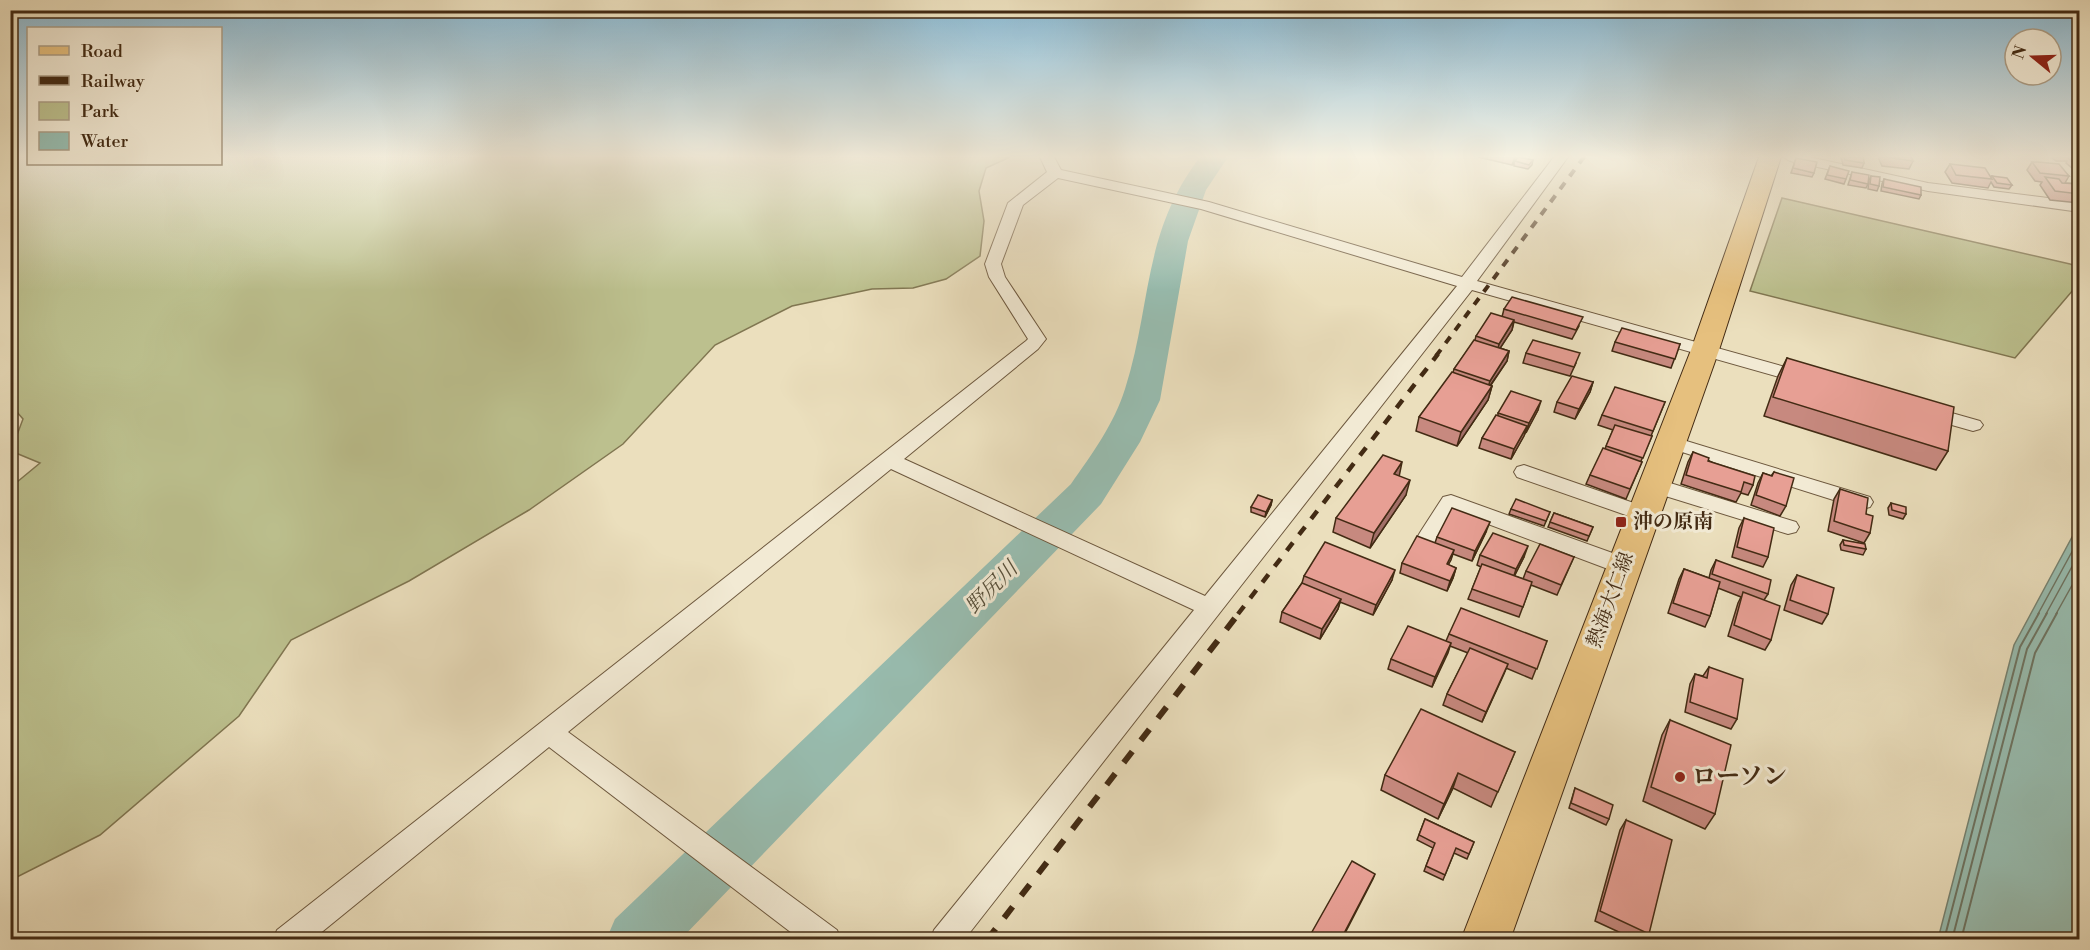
<svg xmlns="http://www.w3.org/2000/svg" width="2090" height="950" viewBox="0 0 2090 950" font-family="'Libre Bodoni','Noto Serif JP',serif">
<style>
.green{fill:#bcc08e;stroke:#807651;stroke-width:1.5}
.water{fill:#98bdb0;stroke:#768372;stroke-width:1.5}
.lines{fill:none;stroke-linecap:round;stroke-linejoin:round}
.shore-far1{stroke:#6e7462;stroke-width:1.5}
.shore{stroke:#6e7462;stroke-width:2}
.river{fill:#98bdb0;fill-rule:evenodd}
.minor-casing{stroke:#6d583e;stroke-width:2}
.primary-casing{stroke:#432b14;stroke-width:2}
.minor{fill:#f2ead4;fill-rule:evenodd}
.primary{fill:#e6c07e;fill-rule:evenodd}
.rail-far2{stroke:#432b14;stroke-width:4;stroke-dasharray:8 8;stroke-linecap:butt}
.rail-far1{stroke:#432b14;stroke-width:4.5;stroke-dasharray:10 10;stroke-linecap:butt}
.rail{stroke:#432b14;stroke-width:6;stroke-dasharray:14 14;stroke-linecap:butt}
.wall{fill:#c7897f;stroke:#432b14;stroke-width:1.5}
.shaded-wall{fill:#a26f68;stroke:#432b14;stroke-width:1.5}
.building{fill:#e79f94;stroke:#432b14;stroke-width:1.5}
.poi-dot{fill:#8f2418;stroke:#f2ead4;stroke-width:2}
.labels{text-anchor:middle;dominant-baseline:central;stroke-width:6;stroke-linejoin:round;paint-order:stroke}
.poi-label{font-size:20px;font-weight:bold;fill:#432b14;stroke:#f2ead4;text-anchor:start}
.street-label{font-size:20px;fill:#432b14;stroke:#f2ead4}
.water-label{font-size:21px;font-style:italic;fill:#58503b;stroke:#f2ead4}
.near-poi-label{font-size:24px;font-weight:bold;fill:#432b14;stroke:#f2ead4;text-anchor:start}
</style>
<rect width="100%" height="100%" fill="#ebdfbd"/>
<filter id="stains"><feTurbulence type="fractalNoise" baseFrequency=".00333" numOctaves="4"/><feColorMatrix values="0 0 0 0 .2 0 0 0 0 .09 0 0 0 0 .02 0 0 0 .5 -.17"/></filter>
<radialGradient id="worn" r=".72"><stop offset=".6" stop-color="#630" stop-opacity="0"/><stop offset="1" stop-color="#630" stop-opacity=".3"/></radialGradient>
<g class="green">
<path d="M11 157H28V164H220L221 157H1010L986 168 979 191 984 221 980 256 946 279 913 288 872 289 792 306 715 345 623 444 529 510 409 581 291 640 239 716 100 835 11 880V487L40 463 11 451 23 419 10 404Z"/>
<path d="M1782 198 2070 264 2079 267V283L2015 358 1750 291Z"/>
</g>
<path class="water" d="M2079 524V939H1938L2014 645Z"/>
<g class="lines">
<g class="shore-far1">
<path d="M2038 614 2080 537"/>
<path d="M2046 614 2080 552"/>
<path d="M2056 614 2080 571"/>
</g>
<g class="shore">
<path d="M1944 940 2020 647 2039 613"/>
<path d="M1952 940 2027 649 2047 613"/>
<path d="M1961 940 2035 653 2057 613"/>
</g>
<path class="river" d="M1200 157H1228L1206 190 1188 241 1160 400 1140 442 1101 504 680 940H606L615 919 1071 484C1092 454 1114 424 1125 389 1152 305 1142 233 1200 157Z"/>
<g class="minor-casing">
<g id="minor">
<path d="M1040 157H1054L1061 170 1209 202 1462 277 1554 157H1568L1477 281 1814 375 1816 379 1807 385 1800 383 1472 290 964 940H930L934 930 1194 610 891 469 568 732 837 930 841 940H801L549 747 312 940H273L277 930 1026 341 1028 339 989 277 985 264 1008 203 1047 172ZM1058 178 1201 209 1457 286 1205 596 904 459 1038 349 1046 339 1005 277 1001 264 1023 205Z"/>
<path d="M1783 157H1809L1928 183 2080 202V212L1928 191 1790 161Z"/>
<path d="M1927 406 1980 421 1983 425 1980 429 1973 431 1920 416 1917 412 1920 408Z"/>
<path d="M1670 436 1870 497 1873 502 1870 507 1862 509 1663 446 1660 442 1663 438Z"/>
<path d="M1524 465 1651 509 1654 514 1651 519 1643 521 1517 477 1514 472 1517 467Z"/>
<path d="M1654 478 1796 522 1799 527 1796 532 1788 534 1646 490 1643 485 1646 480Z"/>
<path d="M1451 495 1632 560 1635 566 1632 572 1624 574 1616 572 1456 512 1437 541 1429 544 1421 541 1418 536 1421 531 1443 497Z"/>
</g>
</g>
<g class="primary-casing">
<path id="primary" d="M1759 157H1781L1719 350 1510 940H1461L1691 350Z"/>
</g>
<use href="#minor" class="minor"/>
<use href="#primary" class="primary"/>
<path class="rail-far2" d="M1436 356 1584 157"/>
<path class="rail-far1" d="M1238 614 1438 354"/>
<path class="rail" d="M987 940 1239 613"/>
</g>
<g class="wall">
<path d="M1478 157H1518L1517 158 1533 160 1532 165 1528 169 1514 166V164L1512 165Z"/>
<path d="M1841 157H1863L1864 163 1862 168 1843 165Z"/>
<path d="M1878 157H1911L1913 161 1909 169 1882 166Z"/>
<path d="M2051 157H2079V169L2072 168 2066 163 2067 161H2056Z"/>
<path d="M1796 158 1814 173 1812 177 1791 173Z"/>
<path d="M2032 162 2069 176 2065 183 2079 184V203L2050 200 2040 185 2042 182 2035 181 2027 170Z"/>
<path d="M1950 164 1991 177 1992 176 2012 185 2009 189 1994 187 1991 182 1988 188 1952 183 1945 172Z"/>
<path d="M1830 166 1846 179 1844 184 1825 179Z"/>
<path d="M2076 170 2079 171V182L2074 174Z"/>
<path d="M1852 172 1868 184 1866 188 1848 185Z"/>
<path d="M1871 176 1879 186 1877 191 1868 189 1869 180Z"/>
<path d="M1884 179 1921 195 1919 199 1881 191 1882 184Z"/>
<path d="M1504 309 1579 326 1572 339 1514 322 1512 330 1500 348 1509 351 1507 361 1491 385 1492 386 1488 400 1457 446 1416 431 1419 417 1453 373 1454 369 1475 340 1476 336 1502 317Z"/>
<path d="M1615 342 1680 344 1671 368 1612 351Z"/>
<path d="M1526 353 1576 363 1570 376 1523 363Z"/>
<path d="M1787 358 1948 451 1936 470 1764 416 1778 376Z"/>
<path d="M1593 382 1590 392 1575 419 1554 412 1557 402Z"/>
<path d="M1665 402 1651 436H1652L1641 461 1642 462 1626 499 1586 484 1590 475 1605 449 1613 430 1598 425 1602 415Z"/>
<path d="M1538 410 1511 459 1479 448 1482 438 1498 416V413Z"/>
<path d="M1693 452 1753 485 1748 495 1741 493 1736 502 1681 484 1688 462Z"/>
<path d="M1774 472 1786 506 1780 516 1751 505 1758 483 1763 473 1771 476Z"/>
<path d="M1399 476 1406 495 1370 548 1333 532 1336 518Z"/>
<path d="M1840 489 1866 514 1870 533 1864 543 1828 531 1834 499Z"/>
<path d="M1272 500 1271 505 1265 517 1251 512V507Z"/>
<path d="M1891 503 1906 514 1903 519 1889 515 1888 508Z"/>
<path d="M1511 509 1550 512 1544 526 1509 514Z"/>
<path d="M1554 513 1593 527 1587 541 1548 527Z"/>
<path d="M1744 518 1768 557 1763 567 1732 557 1739 528Z"/>
<path d="M1486 532 1472 561 1453 554 1448 565 1456 568 1453 578 1447 591 1400 573 1402 563 1435 543 1437 537Z"/>
<path d="M1843 540 1866 549 1863 555 1841 550 1840 545Z"/>
<path d="M1480 555 1524 557 1514 576 1523 579 1526 571 1574 557 1557 595 1531 585 1519 617 1468 599 1481 567 1477 565Z"/>
<path d="M1716 560 1768 594 1764 600 1771 640 1765 650 1728 636 1738 603 1741 597 1718 588 1710 616 1705 627 1668 613 1679 579 1684 569 1709 578 1711 570Z"/>
<path d="M1797 575 1828 614 1822 624 1784 610 1791 585Z"/>
<path d="M1304 576 1392 580 1373 615 1340 602 1338 609 1320 639 1280 622 1282 612 1302 583Z"/>
<path d="M1449 634 1547 641 1532 679 1506 668 1482 722 1443 705 1447 694 1468 653 1450 646 1432 687 1388 669 1391 659 1446 641Z"/>
<path d="M1709 667 1737 719 1731 729 1685 712 1690 684 1695 674 1703 676Z"/>
<path d="M1670 720 1715 814 1705 829 1643 801 1662 735Z"/>
<path d="M1515 752 1491 807 1453 788 1438 819 1381 790 1385 775Z"/>
<path d="M1575 788 1609 819 1606 825 1569 808Z"/>
<path d="M1425 819 1474 842 1467 859 1454 853 1443 880 1424 871 1433 848 1417 840Z"/>
<path d="M1626 820 1649 934 1645 939H1634L1595 921 1620 830Z"/>
</g>
<g class="shaded-wall">
<path d="M1515 157H1518L1517 160 1515 161 1512 165Z"/>
<path d="M1514 320 1512 330 1497 353 1499 344Z"/>
<path d="M1509 351 1507 361 1487 390 1490 381Z"/>
<path d="M1593 382 1590 392 1575 419 1579 409Z"/>
<path d="M1492 386 1488 400 1457 446 1461 432Z"/>
<path d="M1541 401 1538 410 1526 433 1529 423Z"/>
<path d="M1527 426 1524 436 1511 459 1514 449Z"/>
<path d="M1402 462 1399 477 1394 474Z"/>
<path d="M1410 480 1406 495 1370 548 1374 533Z"/>
<path d="M1272 500 1271 505 1265 517 1266 512Z"/>
<path d="M1490 522 1486 532 1472 561 1475 551Z"/>
<path d="M1528 546 1524 557 1513 579 1516 569Z"/>
<path d="M1454 550 1451 560 1443 574 1447 564Z"/>
<path d="M1456 568 1453 578 1447 591 1450 581Z"/>
<path d="M1395 570 1392 580 1373 615 1376 605Z"/>
<path d="M1341 599 1338 609 1320 639 1322 629Z"/>
<path d="M1451 643 1448 653 1432 687 1435 677Z"/>
<path d="M1508 664 1504 674 1482 722 1486 712Z"/>
<path d="M1458 773 1453 788 1438 819 1444 804Z"/>
<path d="M1375 874 1373 879 1342 939H1341Z"/>
</g>
<g class="building">
<path d="M1518 157 1533 160 1529 165 1515 161Z"/>
<path d="M1844 157H1863L1864 163 1845 160Z"/>
<path d="M1886 157H1911L1913 161Z"/>
<path d="M1796 158 1817 162 1814 173 1793 168Z"/>
<path d="M2069 159 2079 160V165L2074 164Z"/>
<path d="M2032 162H2038L2059 164 2069 176 2040 173Z"/>
<path d="M1950 164 1985 168 1992 179 1956 175Z"/>
<path d="M1830 166 1849 171 1846 179 1827 175Z"/>
<path d="M1852 172 1869 175 1868 184 1850 180Z"/>
<path d="M1871 176 1880 177 1879 186 1870 184Z"/>
<path d="M1992 176 2007 178 2012 185 1997 183Z"/>
<path d="M2045 177 2059 179 2062 183 2079 184V194L2055 191Z"/>
<path d="M1884 179 1921 187V195L1883 187Z"/>
<path d="M1512 297 1583 317 1576 330 1504 309Z"/>
<path d="M1491 313 1514 320 1499 344 1476 336Z"/>
<path d="M1622 328 1680 344 1675 359 1615 342Z"/>
<path d="M1474 340 1509 351 1490 381 1454 369Z"/>
<path d="M1533 340 1580 353 1574 367 1526 353Z"/>
<path d="M1787 358 1954 407 1948 451 1773 397Z"/>
<path d="M1452 372 1492 386 1461 432 1419 417Z"/>
<path d="M1572 376 1593 382 1579 409 1557 402Z"/>
<path d="M1615 387 1665 402 1653 431 1602 415Z"/>
<path d="M1511 391 1541 401 1529 423 1498 413Z"/>
<path d="M1496 415 1527 426 1514 449 1482 438Z"/>
<path d="M1615 425 1652 436 1643 458 1606 446Z"/>
<path d="M1603 448 1642 462 1630 489 1590 475Z"/>
<path d="M1693 452 1709 458 1708 461 1755 476 1753 485 1744 482 1741 492 1686 475Z"/>
<path d="M1383 455 1402 462 1394 474 1410 480 1374 533 1336 518Z"/>
<path d="M1774 472 1794 478 1786 506 1756 495 1763 473 1772 476Z"/>
<path d="M1840 489 1868 498 1866 514 1873 516 1870 533 1834 521Z"/>
<path d="M1258 495 1272 500 1266 512 1251 507Z"/>
<path d="M1516 499 1550 512 1546 521 1511 509Z"/>
<path d="M1891 503 1906 507V514L1892 510Z"/>
<path d="M1452 508 1490 522 1475 551 1437 537Z"/>
<path d="M1554 513 1593 527 1589 536 1550 522Z"/>
<path d="M1744 518 1774 528 1768 557 1737 547Z"/>
<path d="M1493 533 1528 546 1516 569 1480 555Z"/>
<path d="M1417 536 1454 550 1447 564 1456 568 1450 581 1402 563Z"/>
<path d="M1843 540 1865 544 1866 549 1844 545Z"/>
<path d="M1325 542 1395 570 1376 605 1304 576Z"/>
<path d="M1540 544 1574 557 1561 585 1526 571Z"/>
<path d="M1716 560 1771 580 1768 594 1712 574Z"/>
<path d="M1482 564 1532 582 1523 607 1472 589Z"/>
<path d="M1684 569 1720 582 1710 616 1673 603Z"/>
<path d="M1797 575 1834 588 1828 614 1790 600Z"/>
<path d="M1302 583 1341 599 1322 629 1282 612Z"/>
<path d="M1743 592 1780 606 1771 640 1734 625Z"/>
<path d="M1461 608 1547 641 1537 669 1449 634Z"/>
<path d="M1408 626 1451 643 1435 677 1391 659Z"/>
<path d="M1470 648 1508 664 1486 712 1447 694Z"/>
<path d="M1709 667 1743 679 1737 719 1690 702 1695 674 1707 678Z"/>
<path d="M1421 709 1515 752 1498 792 1458 773 1444 804 1385 775Z"/>
<path d="M1670 720 1731 745 1715 814 1651 787Z"/>
<path d="M1575 788 1613 805 1609 819 1571 803Z"/>
<path d="M1425 819 1474 842 1469 854 1456 848 1445 875 1426 866 1435 843 1419 835Z"/>
<path d="M1626 820 1672 840 1649 934 1600 911Z"/>
<path d="M1352 861 1375 874 1341 939H1308Z"/>
</g>
<linearGradient id="sky" x2="0" y2="1"><stop stop-color="#88b8d2"/><stop offset="0.54" stop-color="#f6f1e1"/><stop offset="1" stop-color="#f6f1e1" stop-opacity="0"/></linearGradient>
<rect width="2090" height="290" fill="url(#sky)"/>
<g class="poi-dot">
<rect x="1615" y="516" width="12" height="12" rx="3"/>
<circle cx="1680" cy="777" r="6"/>
</g>
<g class="labels">
<g class="poi-label">
<text x="1633" y="522">沖の原南</text>
</g>
<g class="street-label">
<text transform="translate(1611 600) rotate(-70)">熱海大仁線</text>
</g>
<g class="water-label">
<text transform="translate(992 588) rotate(-45)">野尻川</text>
</g>
<g class="near-poi-label">
<text x="1692" y="777">ローソン</text>
</g>
</g>
<rect width="2090" height="950" fill="none" stroke="#ebdfbd" stroke-width="36"/>
<rect x="12" y="12" width="2066" height="926" fill="none" stroke="#432b14" stroke-width="3"/>
<rect x="18" y="18" width="2054" height="914" fill="none" stroke="#432b14" stroke-width="1.5"/>
<rect x="27" y="27" width="195" height="138" fill="#f2ead4" stroke="#ac9e87" stroke-width="1.5"/>
<rect x="39" y="46" width="30" height="9" fill="#e6c07e" stroke="#ac9e87" stroke-width="1.5"/>
<text x="81" y="57" font-size="18" fill="#432b14">Road</text>
<rect x="39" y="76" width="30" height="9" fill="#432b14" stroke="#ac9e87" stroke-width="1.5"/>
<text x="81" y="87" font-size="18" fill="#432b14">Railway</text>
<rect x="39" y="102" width="30" height="18" fill="#bcc08e" stroke="#ac9e87" stroke-width="1.5"/>
<text x="81" y="117" font-size="18" fill="#432b14">Park</text>
<rect x="39" y="132" width="30" height="18" fill="#98bdb0" stroke="#ac9e87" stroke-width="1.5"/>
<text x="81" y="147" font-size="18" fill="#432b14">Water</text>
<g transform="translate(2033 57) rotate(289)"><circle r="28" fill="#f2ead4" stroke="#ac9e87" stroke-width="1.5"/>
<path d="M0-4.5L10 22L0 15L-10 22Z" fill="#8f2418"/>
<text y="-9" font-size="16" font-weight="bold" text-anchor="middle" fill="#432b14">N</text>
</g>
<rect width="100%" height="100%" filter="url(#stains)"/>
<rect width="100%" height="100%" fill="url(#worn)"/>
</svg>
